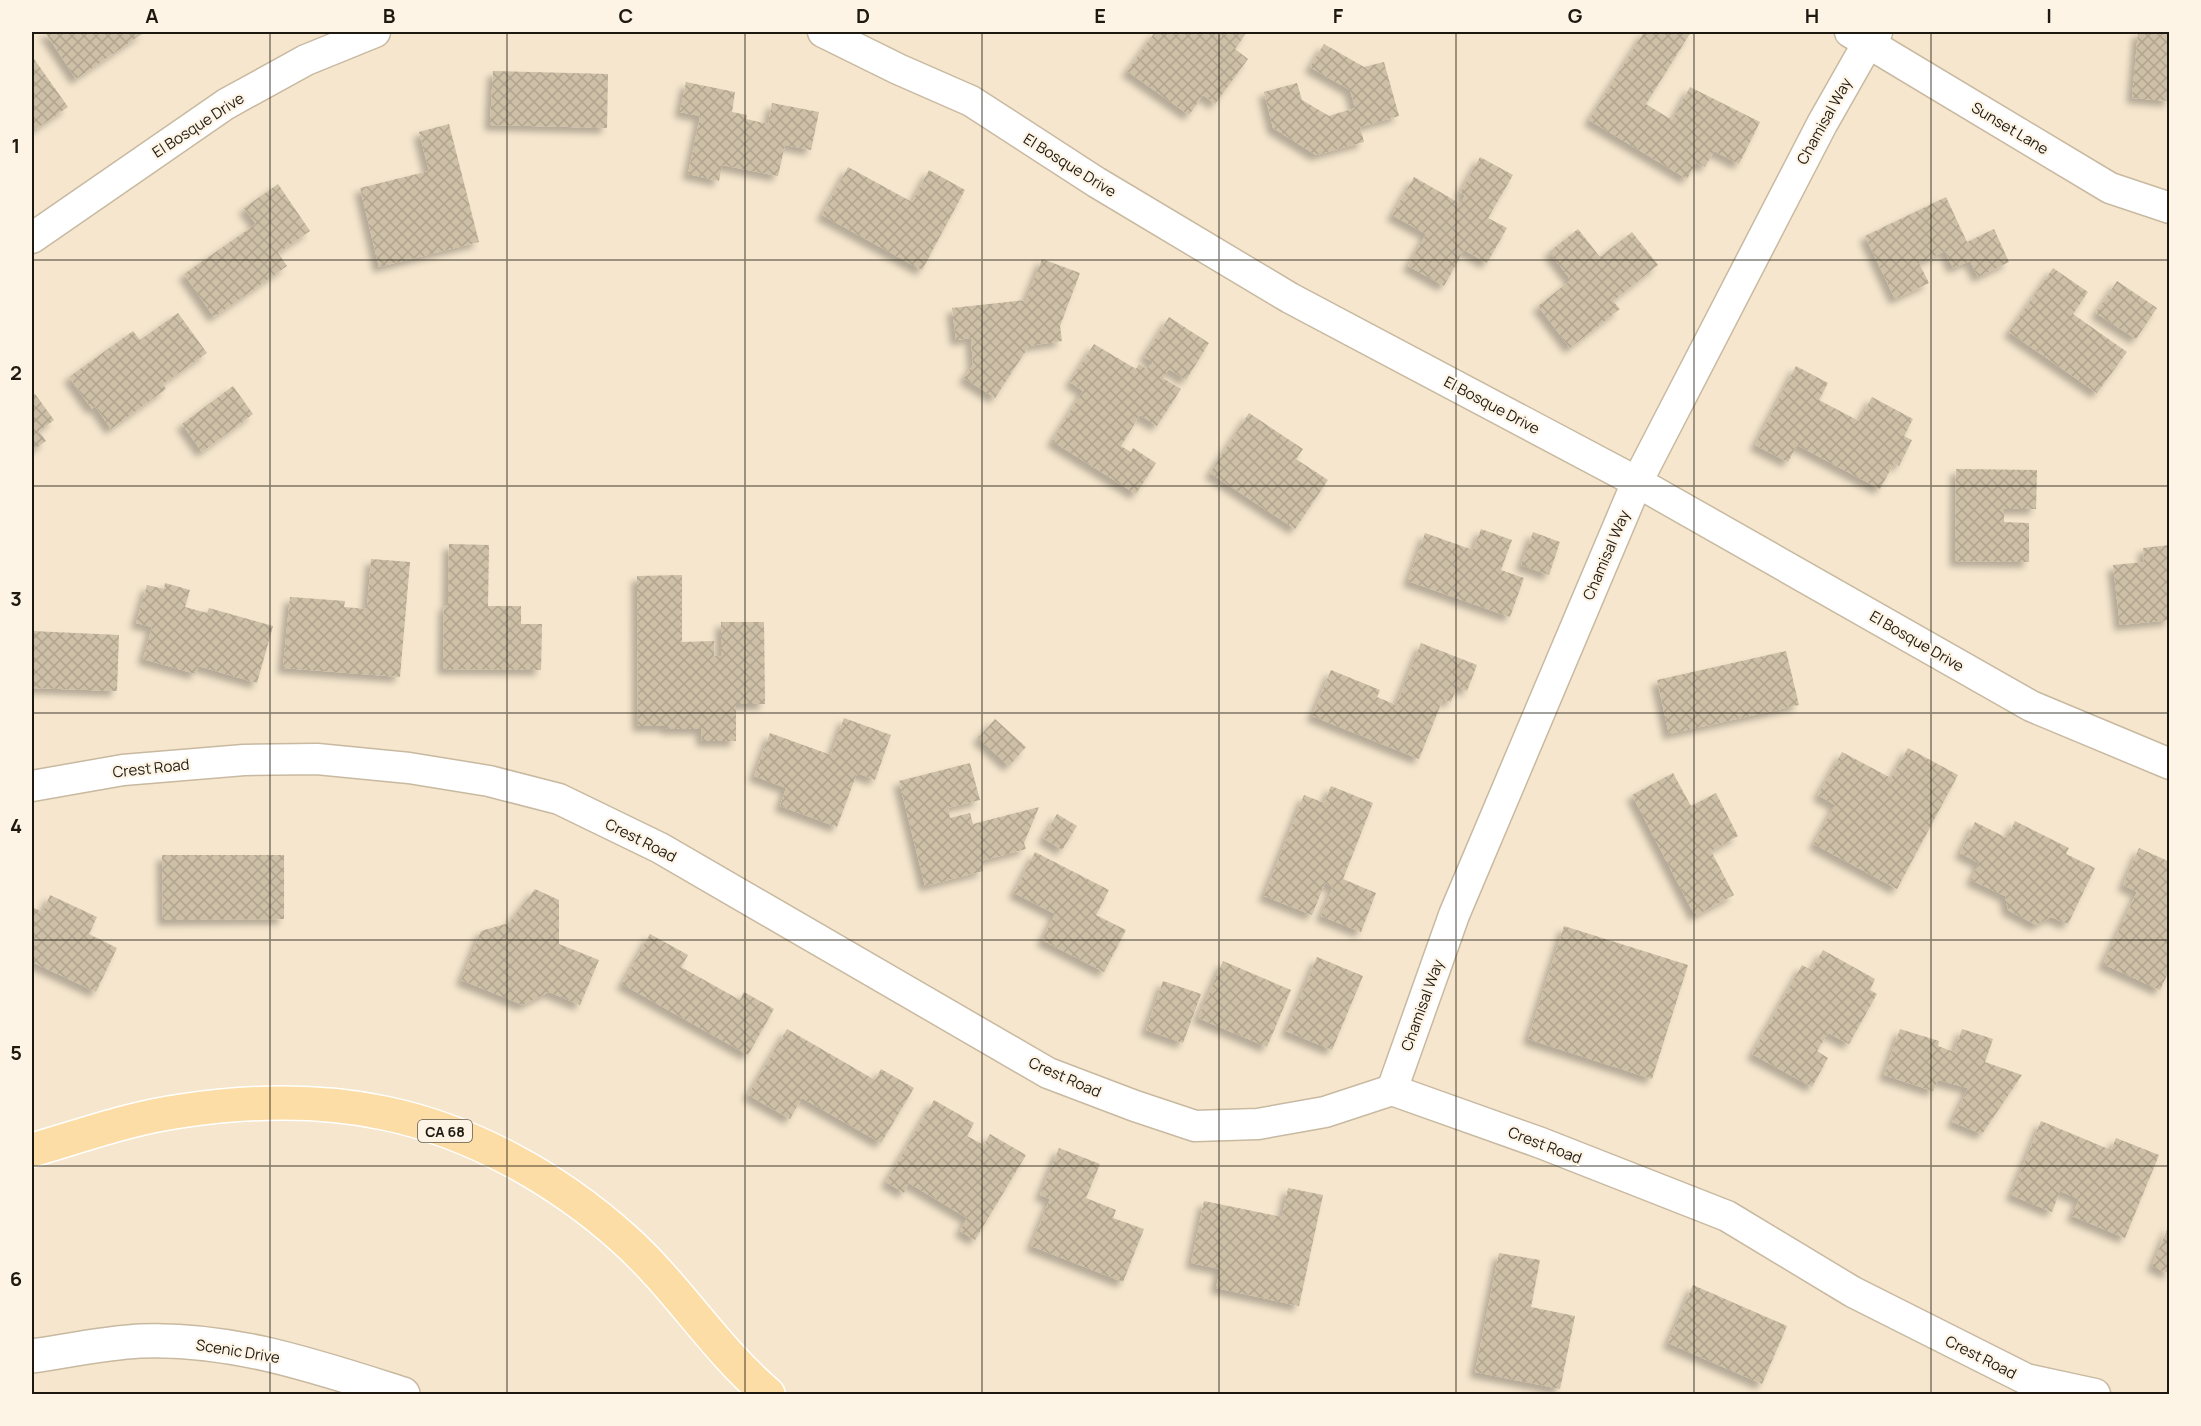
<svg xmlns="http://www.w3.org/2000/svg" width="2201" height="1426" viewBox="0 0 2201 1426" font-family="Manrope,sans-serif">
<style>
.building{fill:url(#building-cross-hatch);filter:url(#shadow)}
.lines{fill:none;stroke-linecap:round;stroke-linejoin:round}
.street-casing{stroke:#c8b9a1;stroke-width:33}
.secondary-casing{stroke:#c8b9a1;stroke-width:36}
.primary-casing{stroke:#fff;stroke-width:36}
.street{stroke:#fff;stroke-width:30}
.secondary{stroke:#fff;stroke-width:33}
.primary{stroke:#fddda6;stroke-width:33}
.grid{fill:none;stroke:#1e1910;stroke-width:1.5;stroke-opacity:0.55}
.labels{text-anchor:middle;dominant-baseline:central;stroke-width:4.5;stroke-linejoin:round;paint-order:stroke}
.shield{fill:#fdf4e5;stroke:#615b50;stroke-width:1.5}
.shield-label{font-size:14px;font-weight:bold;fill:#1e1910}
.street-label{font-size:15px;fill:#1e1910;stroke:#fdf4e5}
.neatline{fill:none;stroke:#1e1910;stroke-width:2}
.grid-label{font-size:20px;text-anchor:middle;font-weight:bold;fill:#1e1910}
</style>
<defs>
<pattern id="building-cross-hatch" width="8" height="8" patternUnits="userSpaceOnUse" patternTransform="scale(1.5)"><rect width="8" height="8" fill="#cebfa7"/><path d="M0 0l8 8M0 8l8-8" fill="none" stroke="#b0a48f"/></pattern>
<filter id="shadow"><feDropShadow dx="-5.5" dy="5.5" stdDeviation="3" flood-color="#0004"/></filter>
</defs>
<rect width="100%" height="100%" fill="#f5e6cd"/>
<g class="building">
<path d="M45 32H145L76 79Z"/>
<path d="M1155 32H1247L1235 49 1248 59 1215 104 1203 95 1189 115 1127 71Z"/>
<path d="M1644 32H1691L1646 104 1672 120 1690 87 1760 122 1739 164 1714 151 1705 167 1696 163 1687 179 1589 120Z"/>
<path d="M2138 32H2170V101L2132 98Z"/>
<path d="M1324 44 1364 67 1384 62 1399 116 1360 127 1364 142 1316 155 1273 128 1264 92 1297 83 1302 100 1329 116 1355 108 1350 90 1310 67Z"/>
<path d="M32 56 68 107 36 129 32 122Z"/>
<path d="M493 71 608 74 607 128 490 125Z"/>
<path d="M686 82 735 92 732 112 747 115 746 119 768 124 772 103 819 112 811 150 785 145 778 176 722 165 719 181 688 174 700 116 680 112Z"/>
<path d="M449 124 479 242 379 267 360 188 429 171 419 132Z"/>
<path d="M1480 157 1513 175 1488 218 1507 228 1487 263 1464 250 1444 286 1408 266 1426 234 1392 215 1414 177 1461 204 1465 195 1460 193Z"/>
<path d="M848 167 912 202 929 170 965 190 922 270 822 215Z"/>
<path d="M278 184 310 231 278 253 287 266 214 317 184 274 256 224 244 208Z"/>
<path d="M1946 197 1967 242 1994 229 2009 262 1978 277 1970 261 1953 268 1945 251 1919 263 1929 283 1895 299 1865 236Z"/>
<path d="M1578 229 1600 257 1632 232 1658 265 1613 301 1620 309 1570 348 1538 306 1571 280 1549 252Z"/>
<path d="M1042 259 1080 273 1060 326 1062 341 1029 346 995 398 964 378 973 365 971 338 956 340 952 308 1026 300Z"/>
<path d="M2053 268 2088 292 2073 314 2127 352 2097 393 2009 332Z"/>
<path d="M2117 281 2157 308 2136 339 2096 313Z"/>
<path d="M178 313 207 353 163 384 166 389 111 429 95 406 92 409 69 377 133 331 140 340Z"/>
<path d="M1169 317 1209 343 1186 380 1169 369 1163 378 1181 389 1157 426 1140 415 1121 446 1131 452 1133 448 1156 463 1136 494 1052 441 1083 391 1070 382 1094 344 1136 369 1139 364 1147 369 1153 362 1144 357Z"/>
<path d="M1796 366 1828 383 1819 400 1859 421 1872 397 1913 419 1904 436 1912 440 1899 466 1894 463 1880 489 1797 445 1788 462 1755 445Z"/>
<path d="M233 386 253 414 202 452 182 424Z"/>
<path d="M35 394 54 420 39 431 46 441 32 451V396Z"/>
<path d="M1249 413 1303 449 1296 459 1328 480 1295 529 1210 473Z"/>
<path d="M1956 469 2037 470 2036 509H2004V522L2029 523V562L1955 561Z"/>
<path d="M1481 529 1512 540 1501 570 1524 578 1510 617 1408 581 1425 533 1473 550Z"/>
<path d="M1533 532 1560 542 1549 575 1521 565Z"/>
<path d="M449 544 489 545 488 606H521V624H542L541 670 443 669 444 605H448Z"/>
<path d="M2170 545V620L2120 625 2113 565 2144 562 2143 548Z"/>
<path d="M371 559 410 562 400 677 283 668 290 597 345 601 344 607 367 609Z"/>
<path d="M682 575V642L714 641V656H721V622H764L765 704H736V741H702L701 729H666V726H638L637 576Z"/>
<path d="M165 583 190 590 185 607 207 613 209 608 273 626 257 683 198 666 196 674 143 659 152 627 136 623 147 585 164 589Z"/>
<path d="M32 631 119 635 117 691 32 688Z"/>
<path d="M1421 643 1477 665 1467 691 1457 686 1451 702 1443 699 1419 759 1312 716 1331 670 1380 690 1377 697 1396 705Z"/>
<path d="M1786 651 1799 705 1669 734 1657 680Z"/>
<path d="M844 718 891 735 875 780 857 773 837 827 780 806 786 788 754 776 770 733 831 755Z"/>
<path d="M995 719 1026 747 1009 766 978 738Z"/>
<path d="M1908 748 1958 775 1897 889 1814 844 1835 805 1818 795 1842 752 1891 778Z"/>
<path d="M970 763 980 800 948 808 950 818 970 813 973 824 1039 807 1024 843 1026 849 981 861 983 871 925 886 899 781Z"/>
<path d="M1673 773 1691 806 1716 793 1738 836 1711 851 1734 895 1695 916 1632 795Z"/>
<path d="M1331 786 1373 803 1343 879 1376 893 1361 932 1321 916 1333 887 1325 883 1312 915 1264 896 1304 795 1324 803Z"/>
<path d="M1057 814 1077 826 1062 850 1043 838Z"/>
<path d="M2015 821 2069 848 2066 854 2095 868 2068 924 2051 917 2036 925 2008 910 2005 896 1971 880 1979 863 1960 853 1975 822 2007 838Z"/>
<path d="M2139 848 2170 862V969L2160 990 2103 964 2137 892 2123 885Z"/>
<path d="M1035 852 1109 890 1096 915 1126 930 1104 972 1042 940 1055 914 1014 893Z"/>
<path d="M162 855H284V919L163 920Z"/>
<path d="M535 889 559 900V944L599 960 580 1005 549 992 523 1005 461 980 481 931 509 923Z"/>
<path d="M50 895 97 917 89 934 117 948 96 992 32 962V907L43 912Z"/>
<path d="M1564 926 1688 965 1652 1079 1528 1039Z"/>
<path d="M650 934 688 955 681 967 740 1000 744 992 774 1009 748 1055 622 984Z"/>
<path d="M1823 950 1875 979 1870 990 1877 994 1849 1044 1828 1033 1817 1051 1828 1058 1812 1087 1752 1054 1802 965 1811 970Z"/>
<path d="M1317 957 1363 976 1332 1050 1286 1031Z"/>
<path d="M1223 961 1291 990 1267 1047 1198 1018Z"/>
<path d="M1163 981 1201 994 1183 1043 1146 1030Z"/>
<path d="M787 1029 875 1080 881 1069 914 1088 881 1143 802 1098 790 1119 748 1095Z"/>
<path d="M1900 1029 1939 1041 1938 1046 1954 1052 1962 1029 1993 1039 1985 1062 2022 1075 1982 1134 1952 1122 1968 1088 1938 1080 1933 1091 1884 1075Z"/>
<path d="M934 1100 974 1123 967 1136 984 1145 990 1134 1026 1155 975 1240 960 1231 967 1218 909 1183 904 1193 886 1182Z"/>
<path d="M2041 1121 2111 1150 2116 1138 2159 1155 2125 1238 2072 1216 2079 1199 2060 1191 2052 1212 2011 1195Z"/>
<path d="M1059 1148 1100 1164 1086 1198 1116 1210 1113 1218 1144 1229 1123 1282 1031 1246 1050 1199 1040 1195Z"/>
<path d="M1288 1188 1323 1195 1299 1306 1216 1288 1220 1269 1191 1263 1204 1201 1282 1217Z"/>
<path d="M2169 1225H2170V1274L2152 1266Z"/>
<path d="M1499 1253 1540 1260 1531 1307 1575 1316 1560 1389 1475 1372Z"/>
<path d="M1693 1285 1787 1326 1762 1384 1668 1343Z"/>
</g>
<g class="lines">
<g class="street-casing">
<g id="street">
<path d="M823 32 898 69 971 101 1096 182 1290 298 1637 482 2031 706 2170 764"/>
<path d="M1850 32 2110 188 2170 208"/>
<path d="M32 238 226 104 306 60 375 32"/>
<path d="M32 786 123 770 244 760 317 759 409 768 489 781 559 799 660 848 1048 1073 1135 1106 1195 1126 1258 1124 1325 1112 1392 1090 1541 1143 1727 1216 1853 1292 2026 1379 2095 1394"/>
<path d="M1392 1090 1454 915 1637 482 1822 124 1868 43 1877 32"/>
</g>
</g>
<g class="secondary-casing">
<path id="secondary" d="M32 1356C67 1351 104 1343 140 1341 231 1337 318 1367 403 1394"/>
</g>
<g class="primary-casing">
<path id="primary" d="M32 1150C81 1136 130 1118 181 1111 248 1101 318 1099 384 1113 472 1131 557 1179 623 1238 676 1285 714 1348 768 1394"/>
</g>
<use href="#street" class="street"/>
<use href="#secondary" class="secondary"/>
<use href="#primary" class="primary"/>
</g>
<path class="grid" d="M270 32V1394M507 32V1394M745 32V1394M982 32V1394M1219 32V1394M1456 32V1394M1694 32V1394M1931 32V1394M32 260H2170M32 486H2170M32 713H2170M32 940H2170M32 1166H2170"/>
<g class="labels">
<rect class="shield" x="418" y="1120" width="54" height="22" rx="4.5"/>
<g class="shield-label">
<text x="445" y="1131">CA 68</text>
</g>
<g class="street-label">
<text transform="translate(1824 121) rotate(-61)">Chamisal Way</text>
<text transform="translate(198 125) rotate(-33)">El Bosque Drive</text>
<text transform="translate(2010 128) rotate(31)">Sunset Lane</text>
<text transform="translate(1070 165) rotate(32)">El Bosque Drive</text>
<text transform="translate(1492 405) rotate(28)">El Bosque Drive</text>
<text transform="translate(1606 555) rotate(-67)">Chamisal Way</text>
<text transform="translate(1917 641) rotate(30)">El Bosque Drive</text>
<text transform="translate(151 768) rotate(-6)">Crest Road</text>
<text transform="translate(641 840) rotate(27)">Crest Road</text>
<text transform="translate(1422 1005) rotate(-70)">Chamisal Way</text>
<text transform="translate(1065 1077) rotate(24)">Crest Road</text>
<text transform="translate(1545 1145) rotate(21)">Crest Road</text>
<text transform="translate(238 1351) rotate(9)">Scenic Drive</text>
<text transform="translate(1981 1357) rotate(27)">Crest Road</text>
</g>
</g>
<rect width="2201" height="1426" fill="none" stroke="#fdf4e5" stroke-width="66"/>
<rect x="33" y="33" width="2135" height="1360" class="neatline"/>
<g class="grid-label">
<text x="152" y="23">A</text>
<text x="389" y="23">B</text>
<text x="626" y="23">C</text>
<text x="863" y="23">D</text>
<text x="1100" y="23">E</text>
<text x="1338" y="23">F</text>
<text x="1575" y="23">G</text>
<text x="1812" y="23">H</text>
<text x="2049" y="23">I</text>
<text x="16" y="153">1</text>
<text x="16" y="380">2</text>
<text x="16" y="606">3</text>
<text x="16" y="833">4</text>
<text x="16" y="1060">5</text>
<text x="16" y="1286">6</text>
</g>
</svg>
